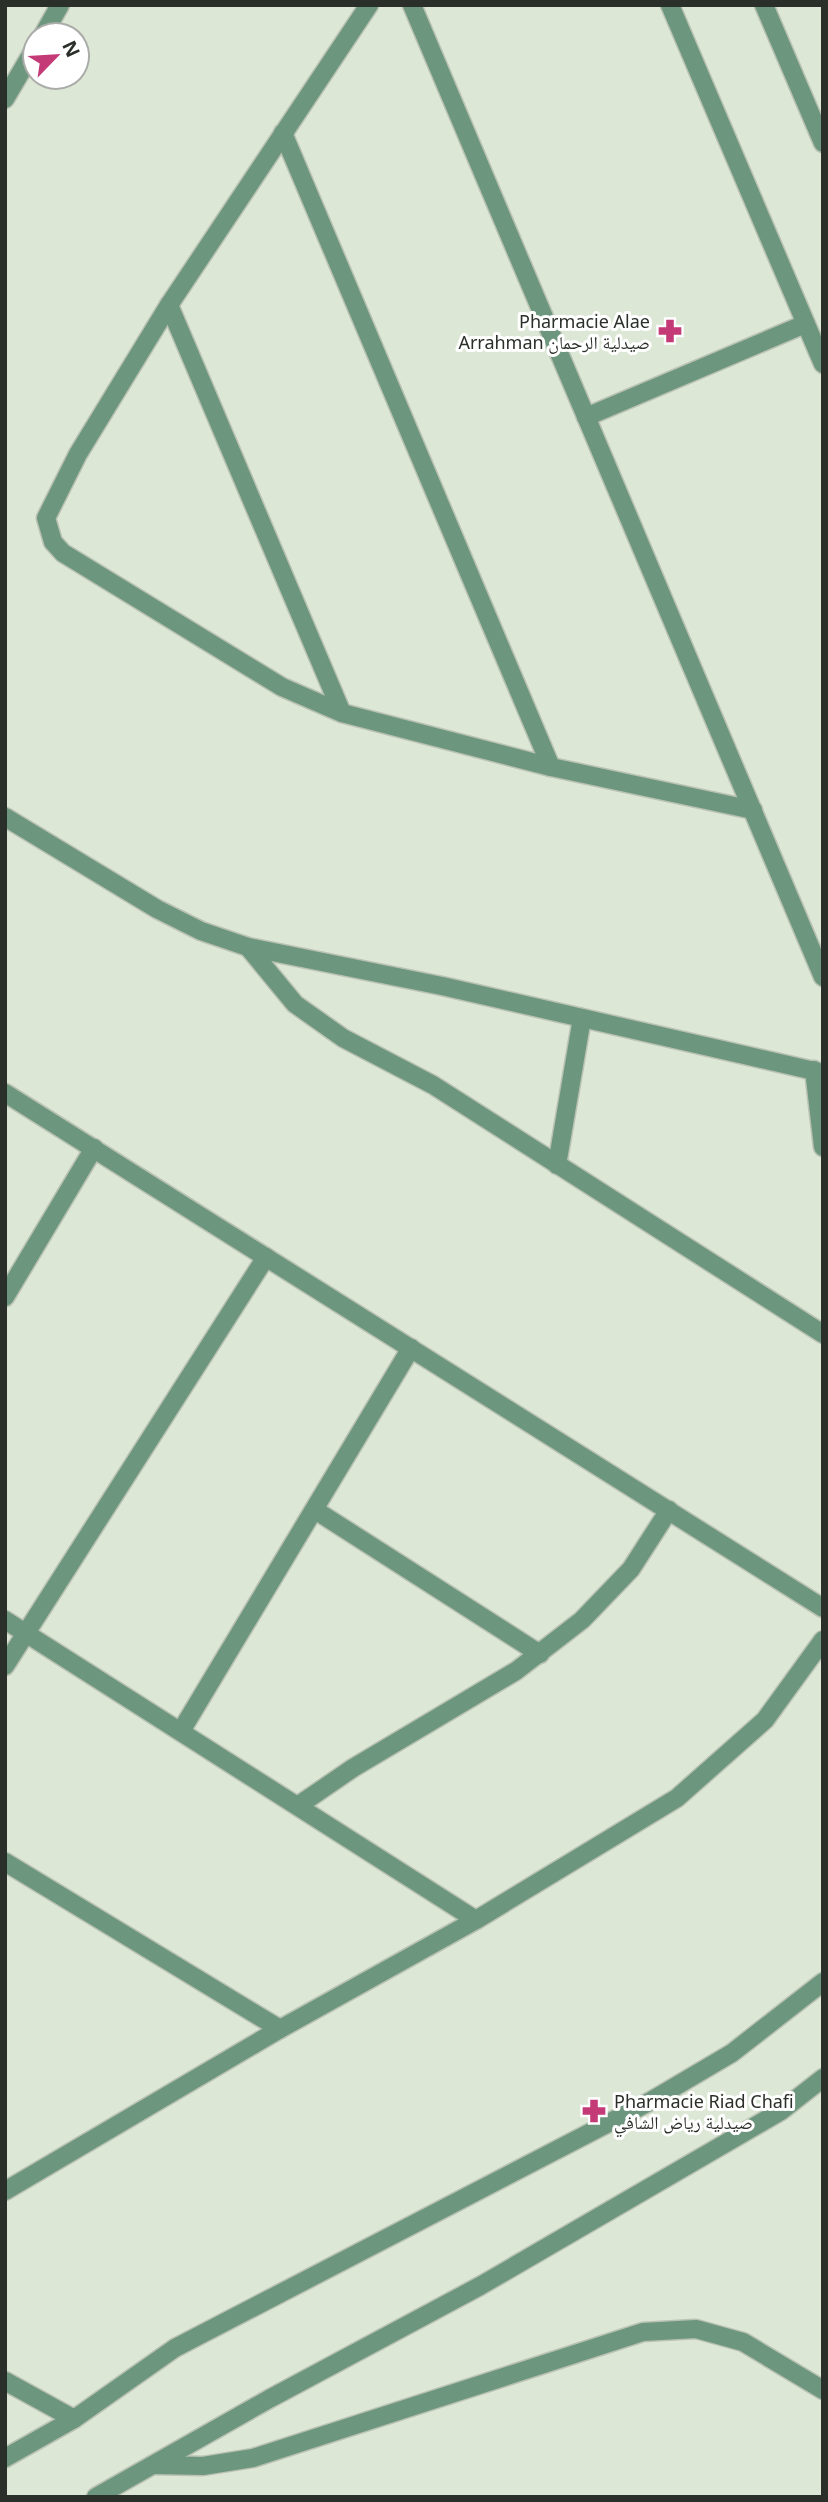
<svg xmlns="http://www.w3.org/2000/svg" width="828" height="2502" viewBox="0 0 828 2502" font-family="'Noto Sans','Noto Naskh Arabic',sans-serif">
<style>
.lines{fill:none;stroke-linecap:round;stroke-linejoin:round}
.minor-casing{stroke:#b9c2b3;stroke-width:21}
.minor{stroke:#6d967e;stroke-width:18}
.labels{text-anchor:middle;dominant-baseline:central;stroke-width:6;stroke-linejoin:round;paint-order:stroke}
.poi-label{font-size:18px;fill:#2b2f29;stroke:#fff;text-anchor:end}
</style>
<rect width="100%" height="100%" fill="#dde7d6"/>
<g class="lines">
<g class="minor-casing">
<g id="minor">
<path d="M369 5 169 305 78 454 46 518 53 542 63 553 282 687 342 713 551 767 753 810"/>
<path d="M412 5 823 977"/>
<path d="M670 5 823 364"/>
<path d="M764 5 823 143"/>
<path d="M43 35 60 5"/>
<path d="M5 99 35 48"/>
<path d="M283 133 551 767"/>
<path d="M169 305 342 713"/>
<path d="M586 417 805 324"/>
<path d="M5 817 157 909 201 931 248 947 442 986 823 1073"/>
<path d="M248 947 295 1004 343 1038 433 1085 823 1334"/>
<path d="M814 1070 823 1147"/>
<path d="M5 1093 823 1608"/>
<path d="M557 1165 582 1018"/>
<path d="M5 1297 94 1148"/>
<path d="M315 1510 540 1654"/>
<path d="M5 1620 476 1920"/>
<path d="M5 1666 266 1257"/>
<path d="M181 1731 411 1348"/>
<path d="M299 1805 353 1768 516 1671 582 1620 631 1569 669 1510"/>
<path d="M5 1862 280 2029"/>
<path d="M5 2191 280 2029 476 1920 677 1798 765 1720 823 1640"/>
<path d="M5 2381 74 2419"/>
<path d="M5 2458 74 2419 175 2348 649 2102 732 2053 823 1982"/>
<path d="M154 2465 203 2466 253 2458 643 2332 696 2329 743 2342 823 2390"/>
<path d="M96 2497 269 2399 480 2286 781 2111 823 2078"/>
</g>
</g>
<use href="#minor" class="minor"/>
</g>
<defs>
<g id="pharmacy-bare" transform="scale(1.89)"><path d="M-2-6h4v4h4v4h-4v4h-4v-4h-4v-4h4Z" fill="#c33a76" stroke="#fff" stroke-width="2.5" paint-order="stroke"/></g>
</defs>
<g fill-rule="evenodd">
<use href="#pharmacy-bare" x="670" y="331"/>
<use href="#pharmacy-bare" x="594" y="2111"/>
</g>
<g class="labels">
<g class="poi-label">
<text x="650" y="321">Pharmacie Alae<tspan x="650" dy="21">Arrahman صيدلية الرحمان</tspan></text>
<text x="614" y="2101" text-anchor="start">Pharmacie Riad Chafi<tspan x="614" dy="21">صيدلية رياض الشافي</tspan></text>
</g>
</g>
<rect width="828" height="2502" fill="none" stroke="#2b2f29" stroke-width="14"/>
<g transform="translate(56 56) rotate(65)"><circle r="33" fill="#ffffff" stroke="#aaaca9" stroke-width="2"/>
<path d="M0-5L12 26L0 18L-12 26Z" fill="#c33a76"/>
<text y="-10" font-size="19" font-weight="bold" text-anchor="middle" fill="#2b2f29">N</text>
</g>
</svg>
